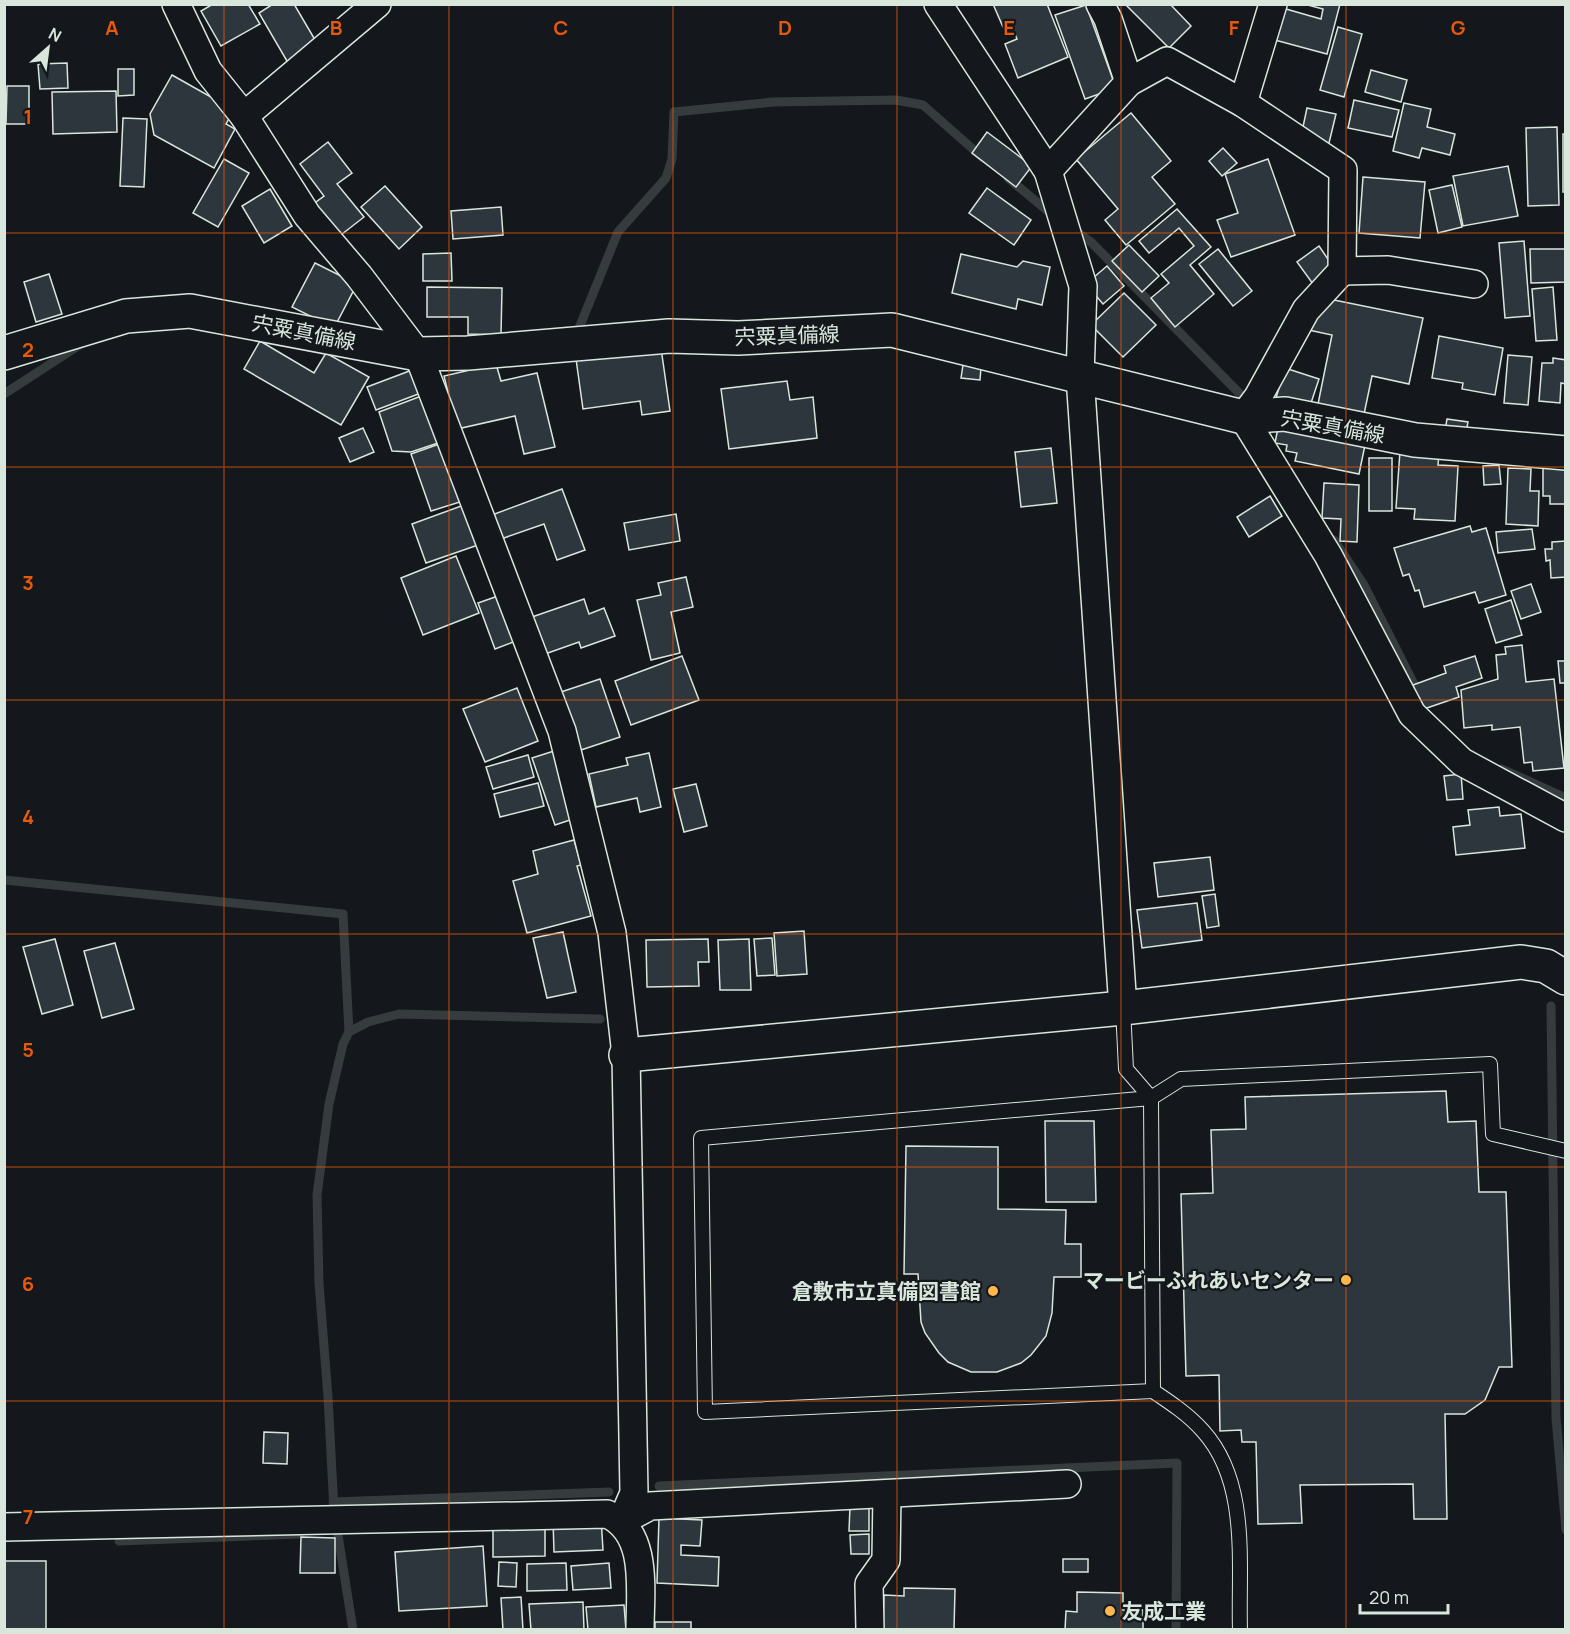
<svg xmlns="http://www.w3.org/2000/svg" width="1570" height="1634" viewBox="0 0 1570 1634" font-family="Manrope,'Noto Sans JP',sans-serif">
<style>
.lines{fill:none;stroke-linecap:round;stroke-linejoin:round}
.stream{stroke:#363b3e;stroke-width:9}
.building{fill:#2c363c;stroke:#d8e6dc;stroke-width:1.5}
.service-casing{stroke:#d8e6dc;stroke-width:16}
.minor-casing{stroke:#d8e6dc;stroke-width:30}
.tertiary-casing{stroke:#d8e6dc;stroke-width:36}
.secondary-casing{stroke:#d8e6dc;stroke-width:36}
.service{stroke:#14181c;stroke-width:14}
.minor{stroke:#14181c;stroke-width:27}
.tertiary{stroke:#14181c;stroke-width:33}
.secondary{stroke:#14181c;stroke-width:33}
.grid{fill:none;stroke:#e8590c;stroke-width:1.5;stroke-opacity:0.55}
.poi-dot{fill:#ffb74d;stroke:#14181c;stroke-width:2}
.labels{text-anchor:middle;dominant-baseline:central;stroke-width:4.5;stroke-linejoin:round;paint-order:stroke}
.street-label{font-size:21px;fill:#d8e6dc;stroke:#14181c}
.poi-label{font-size:21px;font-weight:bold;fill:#d8e6dc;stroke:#14181c;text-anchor:end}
.grid-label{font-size:20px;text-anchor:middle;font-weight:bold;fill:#e8590c;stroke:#14181c;stroke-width:4.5;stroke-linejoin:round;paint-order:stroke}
</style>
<rect width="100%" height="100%" fill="#14181c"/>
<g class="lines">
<g class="stream">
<path d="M1008 178 1055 217"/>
<path d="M1074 230 1091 242 1240 394 1247 405"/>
<path d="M575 338 618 232 666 178 672 159 674 112 773 102 896 100 923 105 983 158"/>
<path d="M4 394 81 344"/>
<path d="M1334 540 1364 585 1419 694"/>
<path d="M1502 769 1566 798"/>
<path d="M4 880 343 914 349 1032"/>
<path d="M1551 1006 1556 1418 1566 1530"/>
<path d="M659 1486 1177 1463 1176 1630"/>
<path d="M333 1502 609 1492"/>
<path d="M119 1541 299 1534"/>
<path d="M353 1630 334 1510 328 1397 319 1283 317 1195 329 1104 343 1044 349 1032 368 1022 399 1014 600 1019"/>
</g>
</g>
<g class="building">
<path d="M213 4H248L260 24 221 46 201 11Z"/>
<path d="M273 4H294L321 50 291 68 259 13Z"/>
<path d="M993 4H1047L1068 57 1018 78 1005 44 1017 39 1011 24 1003 27Z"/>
<path d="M1125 4H1170L1191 26 1169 48Z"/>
<path d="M1304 4H1340L1327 54 1271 39 1279 7 1321 19 1323 9Z"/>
<path d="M1086 5 1116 88 1085 99 1055 15Z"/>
<path d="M1338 27 1362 34 1344 97 1320 90Z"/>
<path d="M67 63 68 88 40 89 38 64Z"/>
<path d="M118 69H134V95L118 96Z"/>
<path d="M1371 70 1407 80 1401 102 1365 92Z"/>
<path d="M172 75 234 110 226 124 235 129 214 168 154 135 150 114Z"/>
<path d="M7 86H29V124H6Z"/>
<path d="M116 91 117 132 53 134 52 92Z"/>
<path d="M1354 100 1399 110 1392 137 1348 128Z"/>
<path d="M1404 103 1431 109 1427 127 1455 134 1450 155 1422 148 1419 158 1393 151Z"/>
<path d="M1307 108 1336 114 1328 147 1300 141Z"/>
<path d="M1131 113 1171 161 1152 177 1175 204 1126 245 1105 220 1118 209 1076 159Z"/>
<path d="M123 118 147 119 144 187 120 186Z"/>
<path d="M1557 127 1559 205 1528 206 1526 128Z"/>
<path d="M987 132 1032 166 1016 187 972 153Z"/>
<rect x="1563" y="134" width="3" height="58"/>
<path d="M328 142 352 173 337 184 364 217 337 238 312 205 324 196 300 164Z"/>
<path d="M1223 148 1237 163 1222 176 1209 161Z"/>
<path d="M224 159 249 173 218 227 193 213Z"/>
<path d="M1268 159 1295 235 1231 257 1217 220 1238 213 1225 174Z"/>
<path d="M1508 166 1518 216 1463 226 1453 176Z"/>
<path d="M1363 177 1425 182 1420 238 1359 233Z"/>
<path d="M1452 185 1462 227 1438 233 1429 190Z"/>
<path d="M385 186 422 227 399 249 361 207Z"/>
<path d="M987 188 1031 220 1014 245 969 213Z"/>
<path d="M270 189 292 226 264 243 242 206Z"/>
<path d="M501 207 503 235 453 239 451 211Z"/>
<path d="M1177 209 1211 247 1190 265 1214 294 1175 327 1151 298 1169 283 1161 274 1194 246 1179 228 1149 253 1139 241Z"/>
<path d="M1524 241 1530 316 1505 318 1499 243Z"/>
<path d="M1129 245 1159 276 1142 292 1112 261Z"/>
<path d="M1319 246 1334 268 1313 284 1297 262Z"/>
<path d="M1218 249 1252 291 1233 306 1199 264Z"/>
<path d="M1530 249H1566V282L1531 283Z"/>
<path d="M451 253 452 281H423V254Z"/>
<path d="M961 254 1017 267 1023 261 1050 267 1042 305 1018 299 1016 309 952 293Z"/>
<path d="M315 263 357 284 334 328 292 307Z"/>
<path d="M1107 266 1124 286 1103 304 1086 284Z"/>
<path d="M49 274 62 314 36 322 24 282Z"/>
<path d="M427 287 502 288 501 335 468 334V317H427Z"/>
<path d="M1553 287 1557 340 1536 341 1532 289Z"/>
<path d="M1124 293 1156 325 1123 357 1091 325Z"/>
<path d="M1334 300 1423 318 1409 384 1372 376 1363 419 1317 409 1332 335 1304 329Z"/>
<path d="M1439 336 1503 348 1495 395 1462 389 1463 383 1432 378Z"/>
<path d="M260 341 314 373 326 353 369 377 341 425 244 369Z"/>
<path d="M661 348 670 411 642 415 640 401 583 409 576 359Z"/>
<path d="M1508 355 1532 357 1528 405 1504 403Z"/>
<path d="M1553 358 1566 360V384L1561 383 1560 403 1539 401 1542 363H1553Z"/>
<path d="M496 364 501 381 537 373 555 447 524 454 515 416 457 429 444 376Z"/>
<path d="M963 365 981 367 980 380 961 378Z"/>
<path d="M1285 368 1319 379 1309 409 1276 398Z"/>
<path d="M412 370 421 393 376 410 367 387Z"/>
<path d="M787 381 790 400 813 397 817 438 729 449 721 389Z"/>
<path d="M424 395 441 442 411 452 392 451 379 412Z"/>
<path d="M1447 419 1468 422 1466 433 1445 430Z"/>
<path d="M363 428 374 452 350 462 339 438Z"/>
<path d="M1278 428 1365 445 1359 474 1295 461 1297 453 1286 451 1287 445 1275 443Z"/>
<path d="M442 443 463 501 431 511 411 454Z"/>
<path d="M1051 448 1057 503 1021 507 1015 452Z"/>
<path d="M1400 451 1439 453 1438 465 1458 466 1455 521 1414 519 1415 509 1396 508Z"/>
<rect x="1369" y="458" width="23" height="53"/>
<path d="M1543 461 1566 462V504H1550V496H1543Z"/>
<path d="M1499 465 1501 484 1484 485 1483 466Z"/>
<path d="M1508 468 1531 469 1530 491H1539L1538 526 1506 524Z"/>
<path d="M1324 483 1359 485 1357 542 1340 541 1341 519 1322 518Z"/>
<path d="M562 489 585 550 557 560 544 524 501 539 492 515Z"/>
<path d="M1270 496 1282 516 1249 537 1237 517Z"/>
<path d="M464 505 478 545 426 563 412 524Z"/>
<path d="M676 514 680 541 629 550 624 523Z"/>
<path d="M1470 526 1472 532 1486 528 1506 595 1479 603 1475 592 1424 607 1419 590 1415 591 1409 574 1403 576 1394 548Z"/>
<path d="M1532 529 1535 549 1498 553 1496 532Z"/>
<path d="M1566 541V577L1551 578 1550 560 1546 561 1545 549H1552V542Z"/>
<path d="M456 556 479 613 423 635 401 578Z"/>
<path d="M686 577 693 607 671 612 680 653 651 660 637 600 661 595 658 583Z"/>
<path d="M1531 584 1541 612 1521 619 1511 591Z"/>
<path d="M498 596 516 641 495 649 478 603Z"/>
<path d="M584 599 589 614 604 608 615 636 581 648 579 642 545 654 532 617Z"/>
<path d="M1511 600 1522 635 1496 643 1485 609Z"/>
<path d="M1522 645 1526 682 1554 679 1564 768 1533 771 1532 762 1524 763 1520 727 1492 730V725L1464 728 1461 690 1498 679 1496 655 1506 654 1505 647Z"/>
<path d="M682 656 699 700 631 725 615 681Z"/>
<path d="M1475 656 1482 678 1456 687 1459 697 1421 710 1413 685 1446 673 1444 666Z"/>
<path d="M1558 661H1566V683H1560Z"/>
<path d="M600 679 620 737 581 750 561 692Z"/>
<path d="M517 688 538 741 485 762 463 709Z"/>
<path d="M554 751 576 818 555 825 532 758Z"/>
<path d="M649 753 661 807 640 812 637 798 596 807 589 774 628 765 626 758Z"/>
<path d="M528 755 534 777 493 789 486 767Z"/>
<path d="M1461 774 1463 799 1447 800 1444 776Z"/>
<path d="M538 783 544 806 500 817 494 794Z"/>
<path d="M696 784 707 826 684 832 673 789Z"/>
<path d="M1499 807 1500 816 1521 814 1525 848 1456 855 1453 827 1470 825 1468 810Z"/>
<path d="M574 840 581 865 577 866 591 916 527 933 513 881 538 874 533 851Z"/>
<path d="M1210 857 1214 890 1158 897 1154 863Z"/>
<path d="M1215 894 1219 926 1207 928 1202 896Z"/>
<path d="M1197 903 1202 940 1142 948 1137 910Z"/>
<path d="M804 931 807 974 777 976 774 933Z"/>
<path d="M563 932 576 992 547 998 533 938Z"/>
<path d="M772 938 775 975 757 976 754 939Z"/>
<path d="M55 939 73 1005 42 1014 23 947Z"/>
<path d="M708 939 709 962H698L699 986 647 987 646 940Z"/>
<path d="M749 939 751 990H720L718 940Z"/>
<path d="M115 943 134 1009 102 1018 84 951Z"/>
<path d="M1446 1091 1448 1122 1476 1121 1479 1192H1506L1512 1367H1499L1485 1400 1465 1414H1445L1447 1519H1414L1413 1484 1300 1485 1302 1523 1258 1524 1256 1442H1242L1241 1430 1220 1431 1219 1375 1186 1376 1181 1194 1213 1193 1211 1130 1246 1129 1245 1097Z"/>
<path d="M1045 1121H1094L1096 1202H1046Z"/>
<path d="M906 1146 998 1147V1209L1066 1210 1065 1244H1081V1277H1054L1052 1313 1046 1336 1031 1355 1021 1363 997 1372H971L948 1362 939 1353 925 1333 921 1322 918 1274H904Z"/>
<path d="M264 1432 288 1433 287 1464 263 1463Z"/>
<path d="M850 1506H869V1531H849Z"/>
<path d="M601 1518 603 1550 554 1552 553 1520Z"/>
<path d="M659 1518 702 1520 700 1546 681 1545V1555L719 1557 718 1586 657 1583Z"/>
<path d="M493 1521H545V1556L493 1557Z"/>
<path d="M869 1534V1554H851L850 1535Z"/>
<path d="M301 1537 335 1538V1573H300Z"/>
<path d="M483 1546 487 1606 399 1611 395 1552Z"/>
<rect x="1063" y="1559" width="25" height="13"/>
<rect x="4" y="1561" width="42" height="69"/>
<path d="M499 1562 517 1563 516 1587 498 1586Z"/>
<path d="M566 1563 567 1590 527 1591V1564Z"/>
<path d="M609 1563 611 1588 573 1590 571 1566Z"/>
<path d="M904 1588 955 1589 954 1630H883L884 1595 904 1596Z"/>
<path d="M1077 1592 1123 1593V1610H1143V1630H1065L1066 1611 1077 1612Z"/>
<path d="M521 1597 523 1630H503L501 1598Z"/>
<path d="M583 1602 584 1630H531L529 1604Z"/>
<path d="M624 1605 626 1630H588L586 1607Z"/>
<rect x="655" y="1622" width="36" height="8"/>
</g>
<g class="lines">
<g class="service-casing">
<g id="service">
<path d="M1123 1008 1126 1069 1151 1098 1153 1391C1171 1403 1189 1415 1203 1431 1250 1483 1238 1565 1240 1630"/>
<path d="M1153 1391 705 1412 701 1138 1151 1098 1181 1079 1490 1064 1493 1134 1566 1151"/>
</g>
</g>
<g class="minor-casing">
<g id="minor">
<path d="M176 4 208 71 244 116 307 215 359 276 418 354 562 731 612 933 626 1055 634 1493 622 1521"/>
<path d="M938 4 1048 171 1083 286 1080 376 1123 1008"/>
<path d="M1100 4 1108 19 1129 82"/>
<path d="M1243 103 1273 4"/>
<path d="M244 116 377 4"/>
<path d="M1048 171 1129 82 1167 61 1243 103 1343 170 1342 271 1306 310 1258 397 1243 417 1328 555 1412 714 1462 762 1566 818"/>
<path d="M1342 271 1388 270 1474 284"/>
<path d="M622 1521 650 1506 1067 1484"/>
<path d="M4 1527 607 1514C649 1532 640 1591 640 1630"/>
<path d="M870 1630 869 1584 886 1560 887 1494"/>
</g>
</g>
<g class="tertiary-casing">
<path id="tertiary" d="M626 1055 1123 1008 1521 962 1546 966 1566 978"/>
</g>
<g class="secondary-casing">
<path id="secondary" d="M4 353 126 316 190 311 418 354 468 353 669 336 738 338 892 330 1243 417 1285 414 1415 440 1566 453"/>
</g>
<use href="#service" class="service"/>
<use href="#minor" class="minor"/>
<use href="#tertiary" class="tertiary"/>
<use href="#secondary" class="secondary"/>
</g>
<path class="grid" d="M224 4V1630M449 4V1630M673 4V1630M897 4V1630M1121 4V1630M1346 4V1630M4 233H1566M4 467H1566M4 700H1566M4 934H1566M4 1167H1566M4 1401H1566"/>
<g class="poi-dot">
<circle cx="1346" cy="1280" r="6"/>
<circle cx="993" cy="1291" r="6"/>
<circle cx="1110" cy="1611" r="6"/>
</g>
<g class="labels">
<g class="street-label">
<text transform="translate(304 332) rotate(11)">宍粟真備線</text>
<text transform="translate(787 335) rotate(-2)">宍粟真備線</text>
<text transform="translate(1333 426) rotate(10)">宍粟真備線</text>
</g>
<g class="poi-label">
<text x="1334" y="1280">マービーふれあいセンター</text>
<text x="981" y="1291">倉敷市立真備図書館</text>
<text x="1122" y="1611" text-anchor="start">友成工業</text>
</g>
</g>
<g class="grid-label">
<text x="112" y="35">A</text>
<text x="336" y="35">B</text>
<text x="561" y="35">C</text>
<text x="785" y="35">D</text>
<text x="1009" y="35">E</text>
<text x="1234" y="35">F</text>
<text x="1458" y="35">G</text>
<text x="28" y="124">1</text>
<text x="28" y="357">2</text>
<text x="28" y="590">3</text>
<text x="28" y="824">4</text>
<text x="28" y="1057">5</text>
<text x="28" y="1291">6</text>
<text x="28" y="1524">7</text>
</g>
<rect width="1570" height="1634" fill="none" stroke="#d8e6dc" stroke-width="12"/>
<g transform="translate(48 48) rotate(28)" stroke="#14181c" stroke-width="4.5" paint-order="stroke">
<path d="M0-4.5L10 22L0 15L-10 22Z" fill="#d8e6dc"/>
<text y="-9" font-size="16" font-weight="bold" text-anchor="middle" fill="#d8e6dc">N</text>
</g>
<path d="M1360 1604v9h88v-9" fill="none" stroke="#d8e6dc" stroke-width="3"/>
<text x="1369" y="1604" font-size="18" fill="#d8e6dc" stroke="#14181c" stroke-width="4.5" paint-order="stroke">20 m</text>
</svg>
